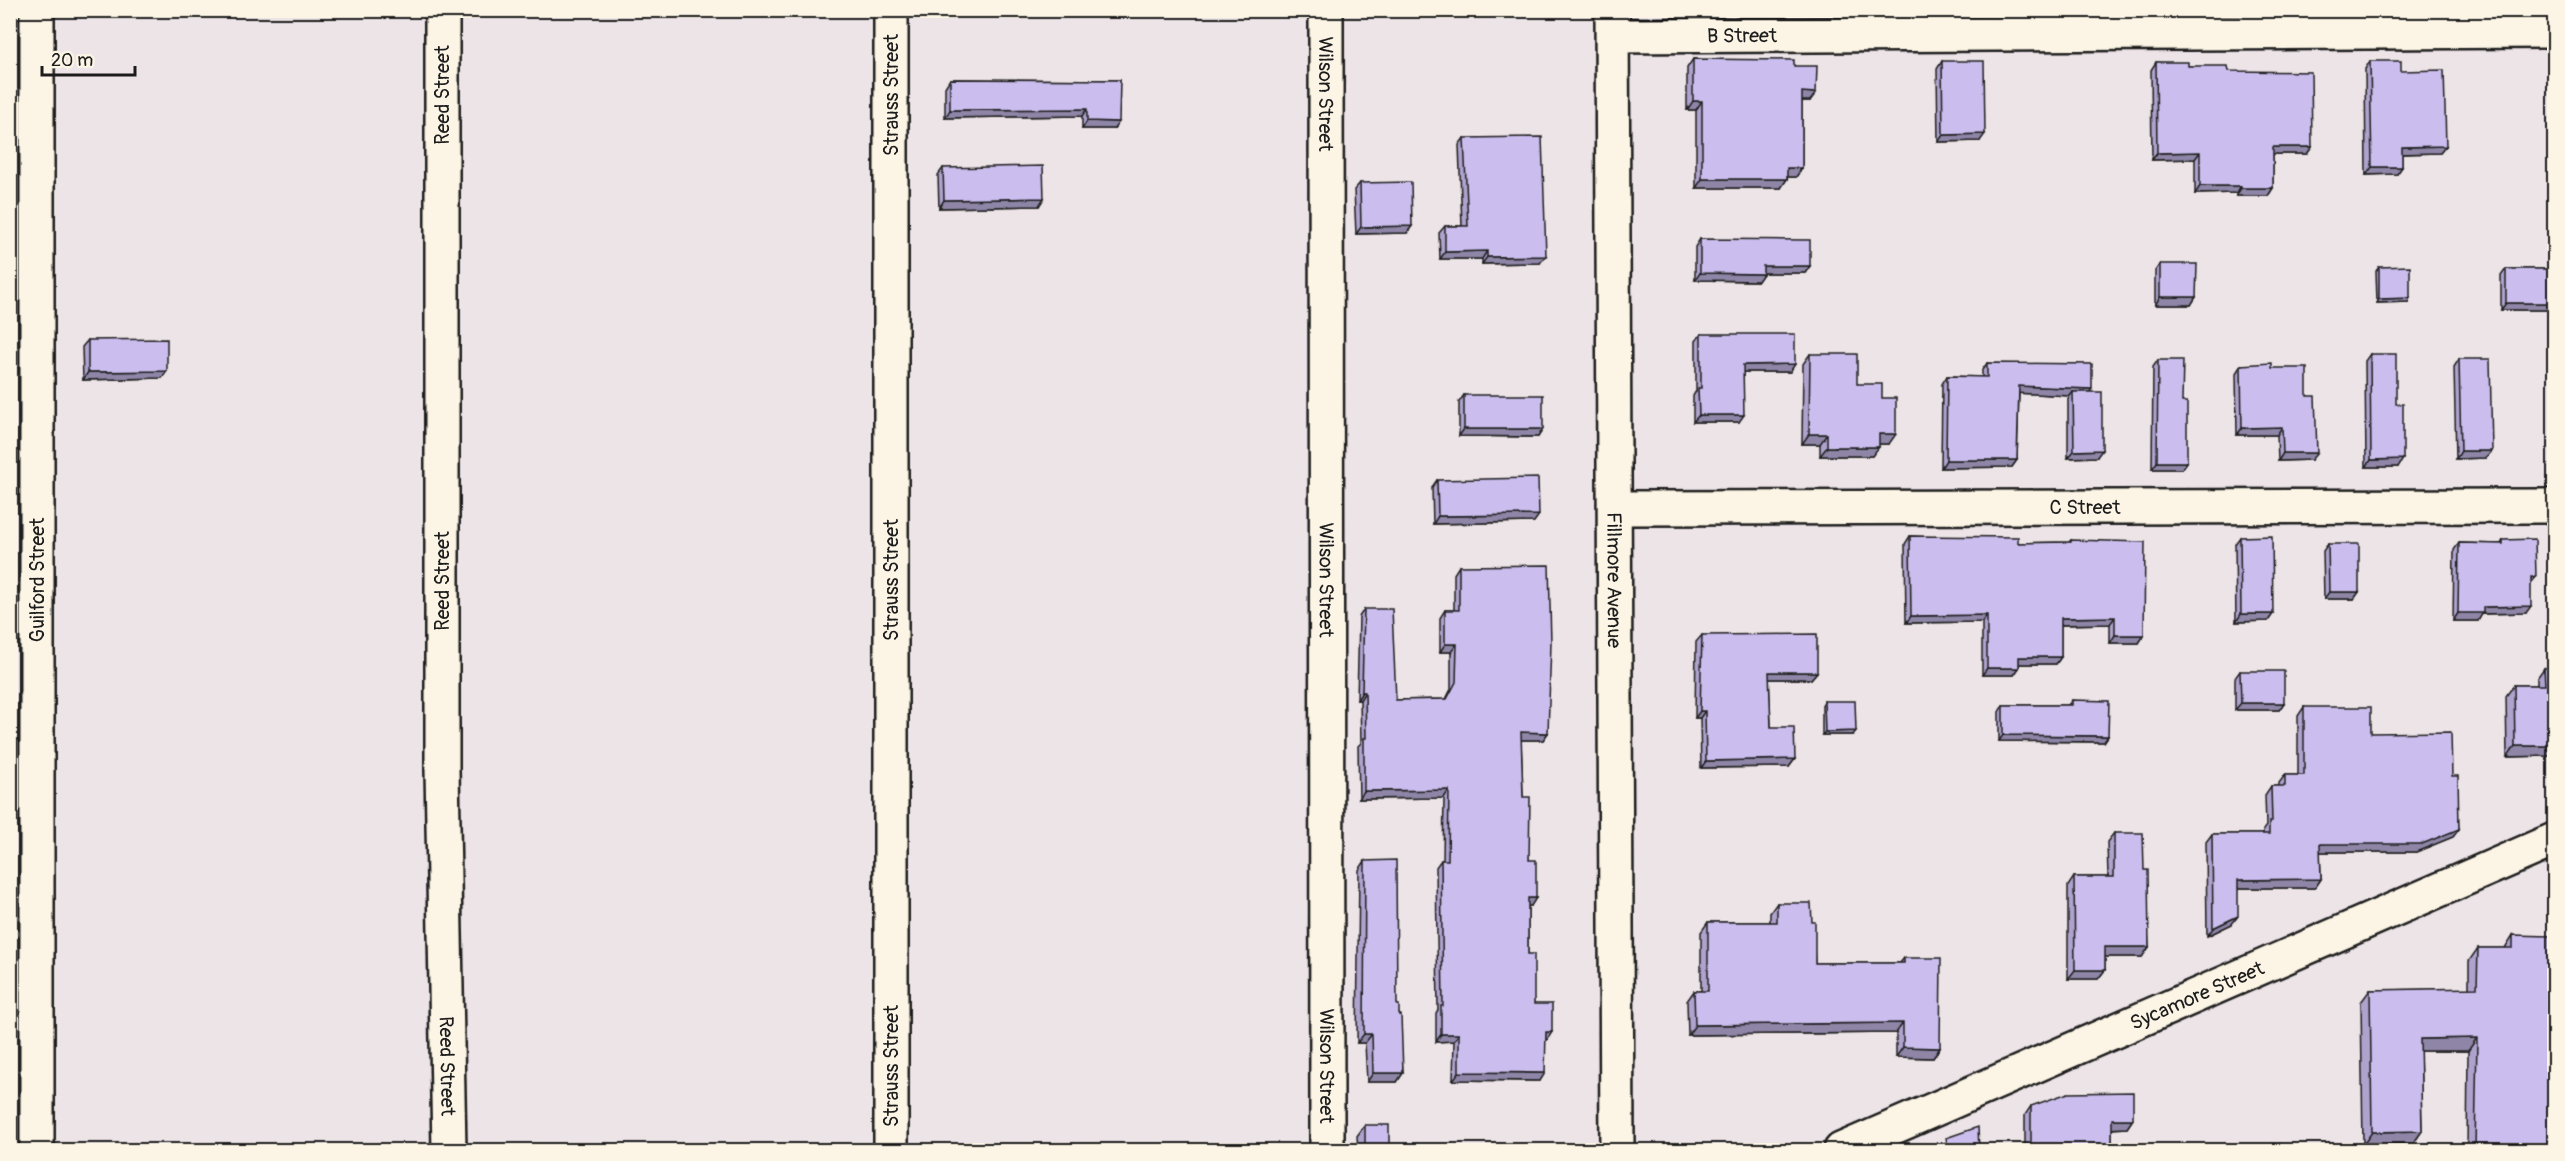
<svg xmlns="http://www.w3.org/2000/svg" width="2565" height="1161" viewBox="0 0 2565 1161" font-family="Pangolin,sans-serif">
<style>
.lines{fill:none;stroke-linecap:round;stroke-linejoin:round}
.street-casing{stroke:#1c1c1c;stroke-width:38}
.secondary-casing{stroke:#1c1c1c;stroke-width:38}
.street{stroke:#fcf5e5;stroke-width:33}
.secondary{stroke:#fcf5e5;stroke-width:33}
.wall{fill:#afa3ce;stroke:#1c1c1c;stroke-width:1.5}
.shaded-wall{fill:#8e85a7;stroke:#1c1c1c;stroke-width:1.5}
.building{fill:#cbbeef;stroke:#1c1c1c;stroke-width:1.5}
.labels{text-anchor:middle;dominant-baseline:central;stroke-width:5;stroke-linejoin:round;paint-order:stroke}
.street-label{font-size:20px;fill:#1c1c1c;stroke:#fcf5e5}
</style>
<rect width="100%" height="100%" fill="#ede4e8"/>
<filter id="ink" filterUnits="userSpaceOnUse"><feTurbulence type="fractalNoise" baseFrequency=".0167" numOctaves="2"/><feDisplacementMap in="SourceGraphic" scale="12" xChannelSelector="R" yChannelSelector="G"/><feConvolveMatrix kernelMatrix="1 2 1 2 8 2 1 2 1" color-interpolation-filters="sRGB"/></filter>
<g filter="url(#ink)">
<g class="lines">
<g class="street-casing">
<g id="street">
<path d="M37 10V1150"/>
<path id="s1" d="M442 10V770L449 1150"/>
<path d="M891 10V1150"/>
<path id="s2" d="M1326 10 1327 1150"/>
<path id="s3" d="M1613 36 2554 31"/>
<path id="s4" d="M1615 508 2554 506"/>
</g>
</g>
<g class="secondary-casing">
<g id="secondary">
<path id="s5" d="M1612 10 1617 1150"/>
<path id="s6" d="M1841 1150 2554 840"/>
</g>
</g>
<use href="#street" class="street"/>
<use href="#secondary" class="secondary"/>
</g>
<g class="wall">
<path d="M1693 59 1794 66 1810 101H1802V168L1796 177H1787V179L1781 188H1696V110H1687V68Z"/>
<path d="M1942 61 1980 141 1938 142 1937 69Z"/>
<path d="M2370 61 2401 71 2446 146 2440 153 2402 154V167L2397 174 2366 175 2365 69Z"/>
<path d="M2156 62 2229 71 2312 147 2307 154H2273V188L2268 196H2236V193L2195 194V159L2152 160 2151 70Z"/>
<path d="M950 79 1120 80 1114 129H1082V116L945 118V87Z"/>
<path d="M1464 138 1540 263 1482 264V259H1440L1439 233 1445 226H1462L1459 145Z"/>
<path d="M943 168 1044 198 1039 206 939 208 938 175Z"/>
<path d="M1360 183 1412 226 1407 233 1356 234 1354 190Z"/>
<path d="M1700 239 1810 266 1805 273H1763L1758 281 1695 280V247Z"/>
<path d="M2160 264 2196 297 2191 305H2155V271Z"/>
<path d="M2379 267 2408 302 2377 303 2376 271Z"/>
<path d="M2506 269H2554V310H2501V276Z"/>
<path d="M1701 334 1790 372H1743L1739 422H1693V396L1696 391V341Z"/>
<path d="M88 340 167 371 162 378 83 380 82 347Z"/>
<path d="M1810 354 1857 384 1882 398 1889 444H1879L1872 456H1820V444H1802L1803 364Z"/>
<path d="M2370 354 2396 404 2398 467H2366L2365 361Z"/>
<path d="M2459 359 2486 458 2456 459 2454 367Z"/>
<path d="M2158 360 2182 402 2187 462 2182 469H2152L2153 367Z"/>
<path d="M1987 363 2090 392 2097 457 2068 458V399L2070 396 2019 393 2017 460 2012 467 1941 468 1942 384 1947 376 1982 377V370Z"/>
<path d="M2241 365 2272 368 2307 396 2311 460 2278 461 2277 435H2237L2236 373Z"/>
<path d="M1464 395 1543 429 1538 437 1459 436V402Z"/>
<path d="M1437 480 1534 522 1433 524 1432 487Z"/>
<path d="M1910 536 2018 543 2069 542 2071 540 2144 635 2139 643H2110V624L2061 625V657L2056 664H2019V668L2014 675H1982V622L1906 623 1905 544Z"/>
<path d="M2240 537 2273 614 2268 621 2236 622 2235 544Z"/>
<path d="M2503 540 2536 577 2531 583 2526 613 2482 614 2478 621H2453L2454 550 2459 543 2501 544Z"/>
<path d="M2328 544 2359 592 2354 599H2324L2323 551Z"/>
<path d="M1459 566 1548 733 1543 740H1521L1523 797 1529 860 1531 906H1528V954L1534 1004 1547 1040H1545L1540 1081 1453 1080 1454 1041 1436 1042V1013L1438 1010 1436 867 1441 860H1443L1444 798 1359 799 1358 746 1361 743 1360 700H1357L1359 617 1364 609 1396 700 1446 699 1451 689V652H1440V618L1445 610H1454V574Z"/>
<path d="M1702 635 1817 672 1811 679H1769L1771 727 1795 759 1789 767 1701 768 1700 718H1695L1696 642Z"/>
<path d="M2544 668 2554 756 2507 757 2506 696 2514 685H2537V678Z"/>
<path d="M2240 671 2284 703 2279 710H2235V678Z"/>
<path d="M2072 700 2108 736 2104 742 1999 741V712L2003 705H2068Z"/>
<path d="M1824 701 1853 735H1822V705Z"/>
<path d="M2304 707 2371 733 2452 776 2459 829 2453 837 2416 852H2320L2321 879 2315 888H2238L2232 924 2207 936 2206 842 2212 834H2263V830L2266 826 2265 795 2271 786H2279V783L2285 775H2298V716Z"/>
<path d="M2114 833 2144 870 2149 947 2142 957H2105V970L2098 979H2068V886L2074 877H2108L2107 842Z"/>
<path d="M1365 861 1399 1015 1403 1073 1397 1082H1367L1365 1043H1357L1359 870Z"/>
<path d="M1777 903 1812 922 1815 963H1900L1904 958 1940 1048 1933 1058 1896 1057V1033L1688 1035 1687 1001 1694 991H1701V932L1708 922H1770V913Z"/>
<path d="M2513 935 2554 1150H2467L2468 1051H2420L2422 1131 2413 1144 2363 1145 2361 1002 2370 990 2469 989V961L2478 948H2505Z"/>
<path d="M2031 1106 2133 1119 2127 1128 2112 1129V1150H2025V1115Z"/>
<path d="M1365 1125 1389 1150H1358L1357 1136Z"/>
</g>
<g class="shaded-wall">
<path d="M1802 92 1816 93 1810 101H1795Z"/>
<path d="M1693 101H1702L1696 110H1687Z"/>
<path d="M1087 109 1082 116 945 118 950 110Z"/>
<path d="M1087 121 1119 122 1114 129H1082Z"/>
<path d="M1985 134 1980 141 1938 142 1943 135Z"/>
<path d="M2446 146 2440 153 2397 154 2402 147Z"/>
<path d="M2273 147H2312L2307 154H2268Z"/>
<path d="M2200 152 2195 159 2152 160 2157 153Z"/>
<path d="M2372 167H2402L2397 174 2366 175Z"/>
<path d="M1787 168H1802L1796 177H1781Z"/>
<path d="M1702 179H1787L1781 188H1696Z"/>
<path d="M2200 186H2241L2236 193 2195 194Z"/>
<path d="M2241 188H2273L2268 196H2236Z"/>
<path d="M1044 198 1039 206 939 208 944 200Z"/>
<path d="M1412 226 1407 233 1356 234 1361 227Z"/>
<path d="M1487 251 1482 259H1440L1445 252Z"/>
<path d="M1546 256 1540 263 1482 264 1487 257Z"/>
<path d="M1763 266H1810L1805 273H1758Z"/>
<path d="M1700 273 1763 274 1758 281 1695 280Z"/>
<path d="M2160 297H2196L2191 305H2155Z"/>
<path d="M2410 298 2408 302 2377 303 2379 299Z"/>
<path d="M2506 303H2554V310H2501Z"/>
<path d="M1795 364 1790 372H1738L1743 365Z"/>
<path d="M167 371 162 378 83 380 88 372Z"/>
<path d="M2019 386 2092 389 2087 396 2073 392 2070 396 2014 393Z"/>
<path d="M1699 415H1744L1739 422H1693Z"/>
<path d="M2282 427 2277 435H2237L2242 428Z"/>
<path d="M1464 429H1543L1538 437 1459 436Z"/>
<path d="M1809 434H1827L1820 444H1802Z"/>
<path d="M1879 434H1896L1889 444H1872Z"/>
<path d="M1827 447H1879L1872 456H1820Z"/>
<path d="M2102 450 2097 457 2068 458 2074 451Z"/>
<path d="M2461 451H2492L2486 458 2456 459Z"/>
<path d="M2283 453H2317L2311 460 2278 461Z"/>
<path d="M2403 459 2398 467H2366L2371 460Z"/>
<path d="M1946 460H2017L2012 467 1941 468Z"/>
<path d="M2157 462H2187L2182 469H2152Z"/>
<path d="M1539 515 1534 522 1433 524 1438 516Z"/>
<path d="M2531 577H2536L2530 584Z"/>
<path d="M2329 592H2359L2354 599H2324Z"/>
<path d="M2531 606 2526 613 2482 614 2478 621H2453L2458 613 2483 607Z"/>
<path d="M2241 614H2273L2268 621 2236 622Z"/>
<path d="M1987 615 1982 622 1906 623 1911 616Z"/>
<path d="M2115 617 2110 624 2056 625 2061 618Z"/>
<path d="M2115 635H2144L2139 643H2110Z"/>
<path d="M1445 644H1457L1451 652H1440Z"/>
<path d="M2019 657H2061L2056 664H2014Z"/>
<path d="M1987 668H2019L2014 675H1982Z"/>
<path d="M1769 672H1817L1811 679H1764Z"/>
<path d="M1362 692H1365L1360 700H1357Z"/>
<path d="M2241 703H2284L2279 710H2235Z"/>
<path d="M1700 711H1705L1700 718H1695Z"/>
<path d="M1856 731 1853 735H1822L1825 732Z"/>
<path d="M1521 732 1548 733 1543 740H1515Z"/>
<path d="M2003 735 2108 736 2104 742 1999 741Z"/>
<path d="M2515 746H2554V756L2507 757Z"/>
<path d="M1795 759 1789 767 1701 768 1706 761Z"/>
<path d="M1449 790 1444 798 1359 799 1364 791Z"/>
<path d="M2459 829 2453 837 2416 852H2314L2320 844Z"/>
<path d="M2321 879 2315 888H2232L2238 880Z"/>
<path d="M1528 898H1536L1531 906H1523Z"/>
<path d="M2238 916 2232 924 2207 936 2213 928Z"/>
<path d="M2105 947H2149L2142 957H2098Z"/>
<path d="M2075 970H2105L2098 979H2068Z"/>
<path d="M1903 1023 1896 1033 1688 1035 1695 1025Z"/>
<path d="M1546 1032H1552L1547 1040H1540Z"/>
<path d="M1364 1034H1372L1365 1043H1357Z"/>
<path d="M1441 1034H1459L1454 1041 1436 1042Z"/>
<path d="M2477 1038 2468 1051H2411L2420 1039Z"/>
<path d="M1903 1047 1940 1048 1933 1058 1896 1057Z"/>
<path d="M1459 1072 1545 1073 1540 1081 1453 1080Z"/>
<path d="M1373 1073H1403L1397 1082H1367Z"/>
<path d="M2112 1119H2133L2127 1128 2105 1129Z"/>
<path d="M2422 1131 2413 1144 2363 1145 2372 1132Z"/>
</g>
<g class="building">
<path d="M1693 59 1794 60V66H1817L1816 93 1802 92V168H1787V179H1702V101H1693Z"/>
<path d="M1942 61H1984L1985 134 1943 135Z"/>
<path d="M2370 61H2401V71L2444 70 2446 146 2402 147V167H2372Z"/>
<path d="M2156 62H2188V66H2228L2229 71 2311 72 2312 147H2273V188H2241V186H2200V152L2157 153Z"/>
<path d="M950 79 1120 80 1119 122 1087 121V109L950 110Z"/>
<path d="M1542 137 1546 256 1487 257V251L1445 252V226H1468L1464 138Z"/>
<path d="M1043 166 1044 198 944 200 943 168Z"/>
<path d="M1411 182 1412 226 1361 227 1360 183Z"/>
<path d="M1700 239 1810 240V266H1763V274L1700 273Z"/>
<path d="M2160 264H2197L2196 297H2160Z"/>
<path d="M2410 266V298L2379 299V267Z"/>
<rect x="2506" y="269" width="48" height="34"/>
<path d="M1701 334H1795V364L1743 365 1744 415H1699L1698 388H1701Z"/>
<path d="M167 339V371L88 372V340Z"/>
<path d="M1810 354H1857V384H1882V398H1896V434H1879V447H1827V434H1809Z"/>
<path d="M2370 354H2396V404H2403V459L2371 460Z"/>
<path d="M2459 359H2490L2492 451H2461Z"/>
<path d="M2158 360H2183L2182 402H2187V462H2157Z"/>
<path d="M1987 363 2092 364V389L2019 386 2017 460H1946L1947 376 1987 377Z"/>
<path d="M2272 363V368H2307V396H2315L2317 453H2283L2282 427 2242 428 2241 365Z"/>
<path d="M2073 392H2102V450L2074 451Z"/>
<rect x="1464" y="395" width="79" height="34"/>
<path d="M1538 478 1539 515 1438 516 1437 480Z"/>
<path d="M1910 536 2018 537V543L2071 542V540L2145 542 2144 635H2115V617L2061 618V657H2019V668H1987V615L1911 616Z"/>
<path d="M2272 536 2273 614H2241L2240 537Z"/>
<path d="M2535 539 2536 577H2531V606L2483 607V613H2458L2459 543 2503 544V540Z"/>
<path d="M2328 544H2359V592H2329Z"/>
<path d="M1549 565 1551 643 1548 733 1521 732 1523 797H1530L1529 860H1536V898H1528V954H1534V1004H1552V1032H1546L1545 1073 1459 1072V1034H1441V1006H1443L1441 860H1448L1449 790 1364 791V738H1366L1365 692H1362L1364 609H1392L1396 700 1447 699 1456 682 1457 644H1445V610H1459V566Z"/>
<path d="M1817 634V672H1769L1771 727H1794L1795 759 1706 761 1705 711H1700L1702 635Z"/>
<path d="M2544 668H2554V746H2515L2514 685H2545Z"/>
<path d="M2240 671H2284V703H2241Z"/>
<path d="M2072 700 2109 701 2108 736 2003 735V705H2072Z"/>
<path d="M1824 701H1855L1856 731 1825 732Z"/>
<path d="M2304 707H2371V733L2451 732 2452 776H2458L2459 829 2422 844H2320L2321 879 2238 880V916L2213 928 2212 834H2269V822H2272L2271 786H2285V775H2304Z"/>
<path d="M2114 833H2143L2144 870H2148L2149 947H2105V970H2075L2074 877H2114Z"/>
<path d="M1396 860 1397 1005H1399V1015H1401L1403 1073H1373L1372 1034H1364L1365 861Z"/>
<path d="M1777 903H1811L1812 922H1815V963H1904V958H1941L1940 1048 1903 1047V1023L1695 1025 1694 991H1708V922H1777Z"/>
<path d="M2513 935 2550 936V949H2554V1150H2475L2477 1038 2420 1039 2422 1131 2372 1132 2370 990 2477 988 2478 948H2513Z"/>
<path d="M2133 1092V1119H2112V1150H2031V1106L2068 1093Z"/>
<rect x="1365" y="1125" width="24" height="25"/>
<path d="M1978 1127 1979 1150H1926L1947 1142 1946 1138Z"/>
</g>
</g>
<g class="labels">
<g class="street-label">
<text stroke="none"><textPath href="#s3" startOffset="129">B Street</textPath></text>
<text transform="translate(442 95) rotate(-90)">Reed Street</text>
<text transform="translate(891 95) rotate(-90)">Strauss Street</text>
<text stroke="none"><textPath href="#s2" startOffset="84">Wilson Street</textPath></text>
<text stroke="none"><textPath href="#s4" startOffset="470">C Street</textPath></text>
<text transform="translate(37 580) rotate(-90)">Guilford Street</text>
<text transform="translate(891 580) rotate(-90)">Strauss Street</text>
<text stroke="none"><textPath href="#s2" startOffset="570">Wilson Street</textPath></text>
<text stroke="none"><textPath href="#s5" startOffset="570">Fillmore Avenue</textPath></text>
<text transform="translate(442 581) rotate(-90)">Reed Street</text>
<text stroke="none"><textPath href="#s6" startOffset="388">Sycamore Street</textPath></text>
<text stroke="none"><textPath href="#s1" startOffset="1056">Reed Street</textPath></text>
<text transform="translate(891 1066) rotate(-90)">Strauss Street</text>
<text stroke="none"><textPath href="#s2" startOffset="1056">Wilson Street</textPath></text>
</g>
</g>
<rect width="2565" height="1161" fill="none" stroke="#fcf5e5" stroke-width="36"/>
<rect x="18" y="18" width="2529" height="1125" fill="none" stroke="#1c1c1c" stroke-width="2" filter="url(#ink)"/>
<path d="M42 66v9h93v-9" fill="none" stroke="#1c1c1c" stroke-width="3"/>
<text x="51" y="66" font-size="18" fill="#1c1c1c" stroke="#fcf5e5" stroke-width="4.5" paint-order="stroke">20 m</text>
</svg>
